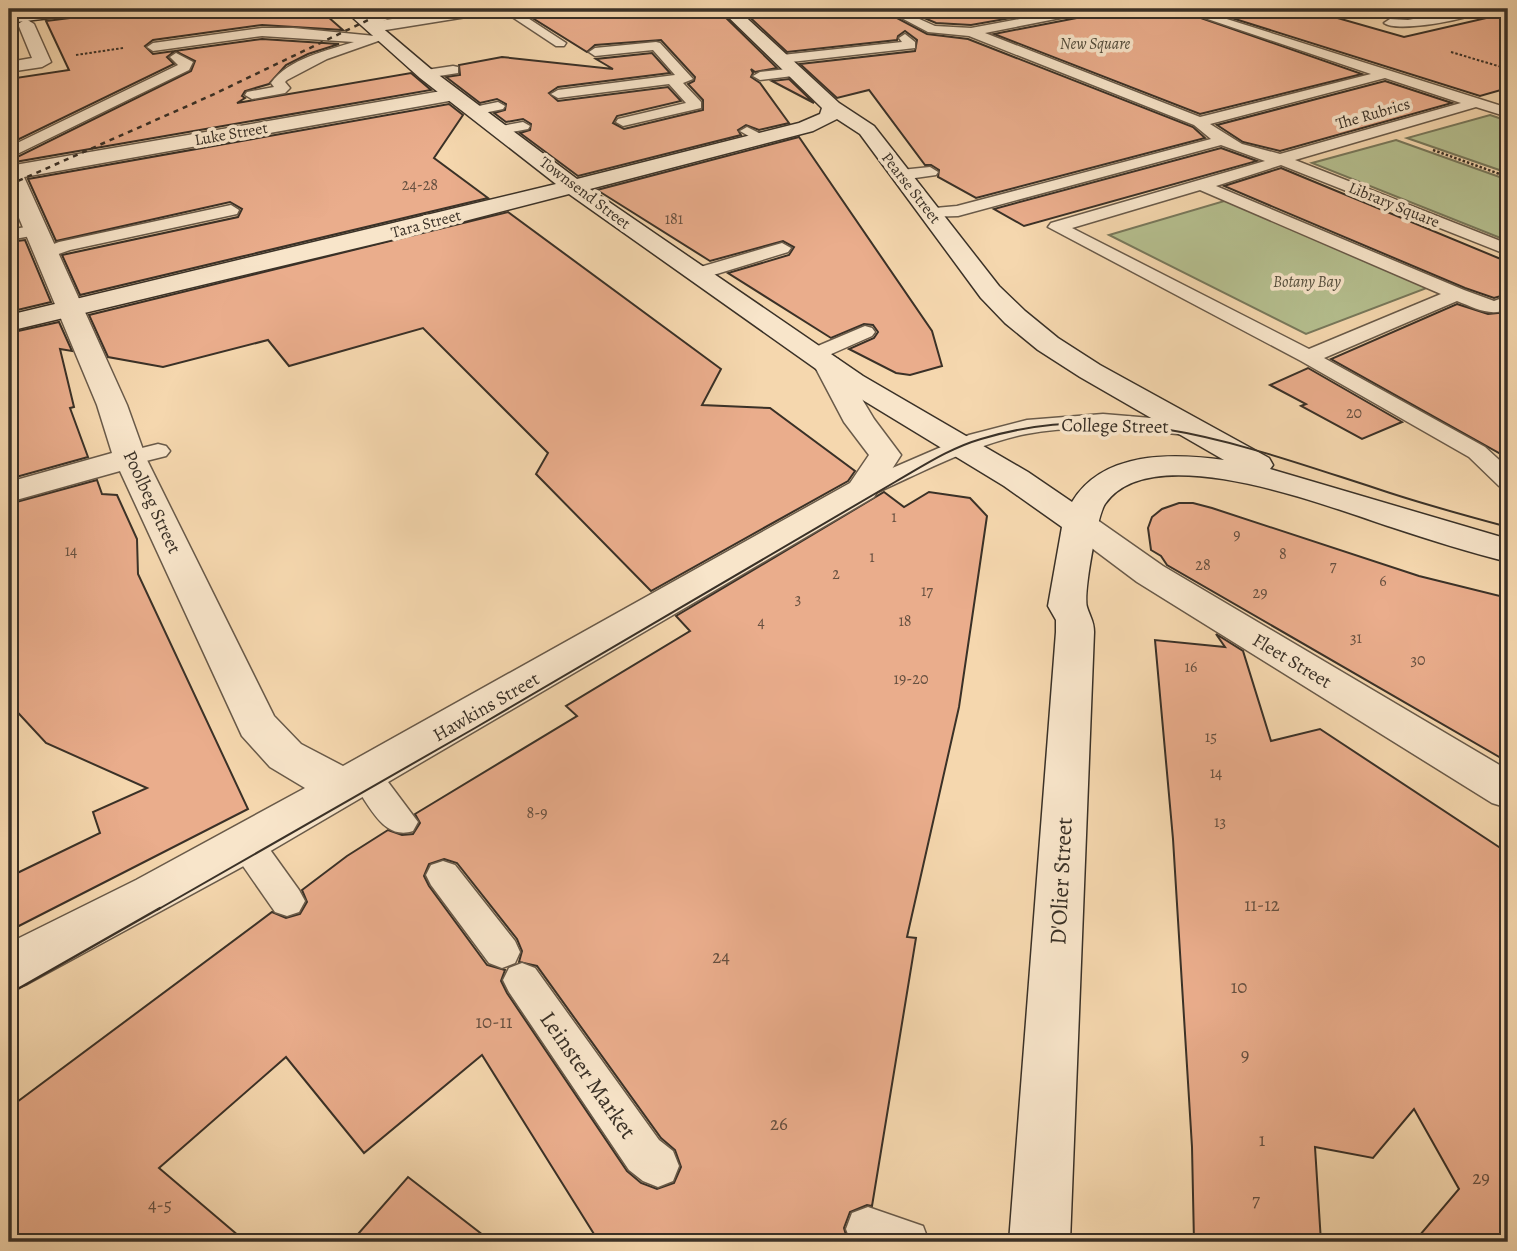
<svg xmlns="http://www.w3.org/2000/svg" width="1517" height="1251" viewBox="0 0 1517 1251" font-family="Alegreya,serif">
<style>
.green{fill:#b5bf8f;stroke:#78785b;stroke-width:2}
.building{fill:#eaad8c;stroke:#3a3127;stroke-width:2;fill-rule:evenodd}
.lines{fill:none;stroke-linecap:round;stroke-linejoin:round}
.lane-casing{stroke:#695a49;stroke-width:3}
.street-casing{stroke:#695a49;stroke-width:3}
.secondary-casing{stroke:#3a3127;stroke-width:3}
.path-far1{stroke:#3a3127;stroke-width:2;stroke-dasharray:2.5 2;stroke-linecap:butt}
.path{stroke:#3a3127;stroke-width:2.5;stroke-dasharray:2.5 2;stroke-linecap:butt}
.lane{fill:#f8e5ca;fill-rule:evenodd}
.street{fill:#f8e5ca;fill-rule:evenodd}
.secondary{fill:#f8e5ca;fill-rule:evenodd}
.tram-far1{stroke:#3a3127;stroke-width:2}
.tram{stroke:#3a3127;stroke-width:2.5}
.rail{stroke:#3a3127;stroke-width:2.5;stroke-dasharray:5 5;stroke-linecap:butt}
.labels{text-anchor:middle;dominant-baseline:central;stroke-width:7;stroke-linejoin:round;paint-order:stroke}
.far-park-label{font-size:16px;font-style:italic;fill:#534d3c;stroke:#f8e5ca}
.far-street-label{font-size:16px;fill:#3a3127;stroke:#f8e5ca}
.number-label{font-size:16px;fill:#665040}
.street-label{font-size:19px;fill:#3a3127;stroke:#f8e5ca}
.near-number-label{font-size:19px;fill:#665040}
.near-street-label{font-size:23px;fill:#3a3127;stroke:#f8e5ca}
</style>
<rect width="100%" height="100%" fill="#f5d7ae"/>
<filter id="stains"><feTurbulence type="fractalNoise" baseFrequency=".00286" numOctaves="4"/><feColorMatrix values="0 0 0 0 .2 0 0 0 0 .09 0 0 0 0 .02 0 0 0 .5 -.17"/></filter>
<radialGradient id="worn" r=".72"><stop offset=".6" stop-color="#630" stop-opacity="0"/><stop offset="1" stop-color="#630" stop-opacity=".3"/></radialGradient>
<g class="green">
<path d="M1490 115 1508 121V173L1407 138Z"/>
<path d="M1396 140 1508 180V241L1312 163Z"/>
<path d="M1231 199 1432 286 1306 334 1109 235Z"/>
</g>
<g class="building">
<path d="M142 9H319L343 30 262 25 153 40 145 46 153 54 262 39 339 44 308 54 286 65 269 84 245 91 242 96 245 98 237 103 411 73 431 90 9 163V161L191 71 195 61 175 51 167 57 174 64 9 144V79L69 70 46 21Z"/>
<path d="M518 9H717L777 68 755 72 751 69 753 73 751 77 760 83 789 123 759 130 746 125 738 130 741 135 578 176 520 133 530 130 531 124 523 119 506 122 494 113 505 110 506 104 497 99 480 103 446 77 460 75 459 65 502 57 613 69 596 59 652 53 670 73 558 87 549 93 558 101 668 87 681 101 617 116 613 123 624 129 703 110V100L688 84 694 81 695 77 661 40 595 45 587 52Z"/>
<path d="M741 9H892L889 12 893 16 927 34 968 39 1193 127 1205 138 976 198 938 177 939 170 931 165H925L869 90 837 98 800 64 915 51 917 40 905 31 898 36 897 40 787 52Z"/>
<path d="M903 9H1061L971 25 936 23Z"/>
<path d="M1099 9H1175L1362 74 1200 114 994 34 1092 15Z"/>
<path d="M1203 9H1306L1404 37 1508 13V88L1480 96Z"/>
<path d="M789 79 814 103 772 81Z"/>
<path d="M1385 81 1452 103 1280 151 1243 142 1217 125Z"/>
<path d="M449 104 463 115 434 158 488 198 80 295 62 255 238 217 242 209 230 202 56 241 28 179Z"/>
<path d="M799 137 932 331 942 366 910 375 896 373 849 349 874 338 878 332 873 325 864 324 831 338 728 273 789 255 794 247 783 241 710 261 597 190Z"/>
<path d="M1221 148 1257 161 1024 226 994 209Z"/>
<path d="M1281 168 1508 262V294L1494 298 1465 288 1224 186Z"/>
<path d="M508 212 721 369 702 405 770 408 855 471 848 481 651 591 536 474 548 453 423 328 289 366 268 340 163 367 108 357 89 315Z"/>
<path d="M25 240 51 302 9 312V242Z"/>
<path d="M1457 304 1488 314 1508 312V458L1331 359Z"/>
<path d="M59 322 72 351 60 349 74 407 70 408 88 457 9 479V333Z"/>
<path d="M1308 368 1402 422 1362 439 1301 406 1306 404 1270 385Z"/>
<path d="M97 480 102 494 117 495 137 539 138 574 248 809 9 931V877L100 833 93 812 147 788 46 743 9 703V504Z"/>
<path d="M884 492 904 507 929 492 970 498 987 516 959 707 907 937 916 938 872 1206 867 1205 850 1212 844 1228 848 1242H599L482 1055 364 1153 286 1057 159 1168 246 1242H9V1108L272 912 286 918 300 914 307 902 302 890 347 856 388 830 402 835 413 834 420 823 415 814 577 716 566 706 690 631 676 616ZM444 859 457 863 517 939 522 951 519 962 537 966 661 1138 675 1150 681 1167 674 1183 657 1189 641 1183 627 1171 507 993 501 981 505 970 487 965 429 886 424 876 429 864Z"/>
<path d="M1179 503H1193L1212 508 1419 576 1508 598V762L1167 565 1161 556 1151 550 1148 528 1152 517 1162 509Z"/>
<path d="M1216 634 1243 651 1271 741 1320 729 1508 853V1242H1414L1459 1189 1414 1109 1373 1158 1315 1147 1321 1242H1194L1192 1147 1173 839 1155 640 1225 647Z"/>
<path d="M408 1177 492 1242H351Z"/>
</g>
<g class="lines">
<g class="lane-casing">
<g id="lane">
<path d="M393 9H408L373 26 363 23Z"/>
<path d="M500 9H514L566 43 564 46H556Z"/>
<path d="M897 9 935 26 971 28 1074 9H1097L1091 12 985 33 1200 117 1371 74 1178 9H1195L1508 108V117L1476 107 1295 160 1508 244V255L1281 165 1216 186 1464 290 1494 301 1508 296V309C1490 317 1475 308 1457 301L1324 358 1485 447 1508 468V488L1499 486 1469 457 1301 361 1048 227 1051 223 1265 161 1221 145 958 216 924 217 921 213 924 209 957 206 1211 139 1194 125 969 36 928 32 894 14 892 12ZM1385 78 1461 103 1280 154 1242 144 1210 124ZM1200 190 1441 294 1309 349 1072 228Z"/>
<path d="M1465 9H1487C1474 19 1397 33 1384 23L1390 19 1408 20Z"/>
<path d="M262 28H293L375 36 381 40 327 59 287 80 285 82 290 88 285 93 252 99 245 95 247 92 274 87 271 83C288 59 328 50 354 42L262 36 153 51 147 47 153 43Z"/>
<path d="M905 34 915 42V48L782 63 776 59 782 55 902 42 899 38Z"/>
<path d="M656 42 660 43 693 79 683 83 701 102V108L623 126 616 122 618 119 686 103 669 84 558 98 551 94 558 90 675 75 653 50 595 56 589 52 595 48Z"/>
<path d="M176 53 193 62 189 70 9 158V147L178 65 170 57Z"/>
<path d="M453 66 458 67V73L426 78 419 74 426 70Z"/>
<path d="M796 68 801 69V75L760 80 753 76 760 72Z"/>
<path d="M498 102 505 106 503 109 474 115 467 111 469 108Z"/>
<path d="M523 122 530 126 528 129 501 134 494 130 496 127Z"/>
<path d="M747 127 769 138 761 143 740 131Z"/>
<path d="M930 167 938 172 936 175 901 180 893 175 901 170Z"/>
<path d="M231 205 239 210 237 214 70 250 47 258 38 253 41 249 59 242Z"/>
<path d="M36 225 45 230 42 234 9 240V230Z"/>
<path d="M782 243 791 248 788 252 697 280 688 274 690 270Z"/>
<path d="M865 326 872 328 875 332 872 336 820 359H806L803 355 806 351Z"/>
<path d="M1103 414 1187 421 1195 423 1198 428 1195 433 1187 435C1134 430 1079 424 1026 434 972 445 921 473 871 495L862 497 853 495 850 490 853 485 969 435 1027 420Z"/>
<path d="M158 444 166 446 170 451 166 456 130 465 122 463 118 458 122 453Z"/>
<path d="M365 763 376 766 418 822 413 831C384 841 369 805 354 784L349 775 354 766Z"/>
<path d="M246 829 258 833 299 890 305 901 299 912 287 916 275 912 234 853 229 843 234 833Z"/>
<path d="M443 861 455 865 515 941 520 952 515 963 502 968 489 963 431 885 426 875 431 865Z"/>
<path d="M522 963 535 968 659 1140 673 1151 679 1166 673 1181 658 1187 643 1181 629 1170 509 992 503 980 509 968Z"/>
<path d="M868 1207 923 1226 929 1242H851L846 1229 852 1213Z"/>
</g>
</g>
<g class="street-casing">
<g id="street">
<path d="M456 9H493L485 14 373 32 365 27 373 22Z"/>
<path d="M26 19 34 24 51 62 42 67 9 72V62L32 58 18 24Z"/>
<path d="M453 89 463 95 460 99 24 177 127 405 146 458 274 716 301 744 343 766 850 483 869 455 844 422 814 365 818 359 828 356 838 359 874 419 901 455 874 497 262 856 27 984 9 991V943L136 880 305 788 270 767 242 736 120 471 9 502V482L112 453 97 405 9 194V166Z"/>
<path d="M1081 513 1093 517 1163 566 1508 770V808L1492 803 1137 582 1069 531 1064 524 1069 517Z"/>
</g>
</g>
<g class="secondary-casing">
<g id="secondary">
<path d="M45 9H91L83 14 9 23V13Z"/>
<path d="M343 9H360L432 70 577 179 799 123 820 114 822 108 720 9H737L839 103 874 126 999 286 1025 311 1058 338 1100 365 1269 458 1273 465 1270 469 1508 539V562C1469 552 1430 540 1391 527 1329 507 1151 436 1105 504 1097 516 1083 595 1087 607 1090 617 1094 621 1094 632L1070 1242H1009L1056 632V620L1048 606 1062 527 1004 486 843 388 569 194 403 237 9 331V315L556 184 420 78ZM837 119 860 134 981 298 1005 323 1038 350 1080 377 1224 460C1172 453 1103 451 1072 502L1028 472 863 376 590 189 813 131Z"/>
</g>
</g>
<g class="path-far1">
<path d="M1339 9 1357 14"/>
<path d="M1451 52 1508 69"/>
<path d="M76 55 123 48"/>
</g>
<path class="path" d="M1433 150 1508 177"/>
<use href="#lane" class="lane"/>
<use href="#street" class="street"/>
<use href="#secondary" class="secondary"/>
<path class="tram-far1" d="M157 910 475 728 895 482C923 466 950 448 981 439 1119 397 1244 446 1375 488 1419 503 1463 515 1508 527"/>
<path class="tram" d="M9 994 160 908"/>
<path class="rail" d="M9 185 210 96 391 9"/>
</g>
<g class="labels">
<g class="far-park-label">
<text x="1095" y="44">New Square</text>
<text x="1307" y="282">Botany Bay</text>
</g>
<g class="far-street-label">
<text transform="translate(1373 114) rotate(-16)">The Rubrics</text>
<text transform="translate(231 134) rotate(-10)">Luke Street</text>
<text transform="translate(911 188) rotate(52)">Pearse Street</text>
<text transform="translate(585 193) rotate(37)">Townsend Street</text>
<text transform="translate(1394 205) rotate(22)">Library Square</text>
<text transform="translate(426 224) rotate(-15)">Tara Street</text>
</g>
<g class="number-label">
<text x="420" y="185">24-28</text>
<text x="674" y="219">181</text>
<text x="1354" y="413">20</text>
<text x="894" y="517">1</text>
<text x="1237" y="535">9</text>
<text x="71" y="551">14</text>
<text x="1283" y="554">8</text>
<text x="872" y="557">1</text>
<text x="1203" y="565">28</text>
<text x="1333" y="566">7</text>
<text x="836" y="574">2</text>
<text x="1383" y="581">6</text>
<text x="927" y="591">17</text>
<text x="1260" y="593">29</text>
<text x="798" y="599">3</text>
<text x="905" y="621">18</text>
<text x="761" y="622">4</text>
<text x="1356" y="638">31</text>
<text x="1418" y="660">30</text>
<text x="1191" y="667">16</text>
<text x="911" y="679">19-20</text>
<text x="1211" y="737">15</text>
<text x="1216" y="773">14</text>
<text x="537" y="813">8-9</text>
<text x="1220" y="822">13</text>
</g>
<g class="street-label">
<text transform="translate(1115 426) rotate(1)">College Street</text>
<text transform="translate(152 502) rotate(65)">Poolbeg Street</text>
<text transform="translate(1292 661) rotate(31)">Fleet Street</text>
<text transform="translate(486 707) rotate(-30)">Hawkins Street</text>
</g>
<g class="near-number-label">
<text x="1262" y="905">11-12</text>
<text x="721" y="957">24</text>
<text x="1239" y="987">10</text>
<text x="494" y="1022">10-11</text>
<text x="1245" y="1055">9</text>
<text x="779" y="1124">26</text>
<text x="1262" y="1140">1</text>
<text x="1481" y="1178">29</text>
<text x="1256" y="1200">7</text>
<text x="160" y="1205">4-5</text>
</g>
<g class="near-street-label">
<text transform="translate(1061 881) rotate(-87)">D'Olier Street</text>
<text transform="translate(588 1075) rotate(55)">Leinster Market</text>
</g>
</g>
<rect width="1517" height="1251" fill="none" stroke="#f5d7ae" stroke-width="35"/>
<rect x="10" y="10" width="1496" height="1230" fill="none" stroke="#3a3127" stroke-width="3.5"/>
<rect x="18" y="18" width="1482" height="1216" fill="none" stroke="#3a3127" stroke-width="2"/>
<rect width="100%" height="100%" filter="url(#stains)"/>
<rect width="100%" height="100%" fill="url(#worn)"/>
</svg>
